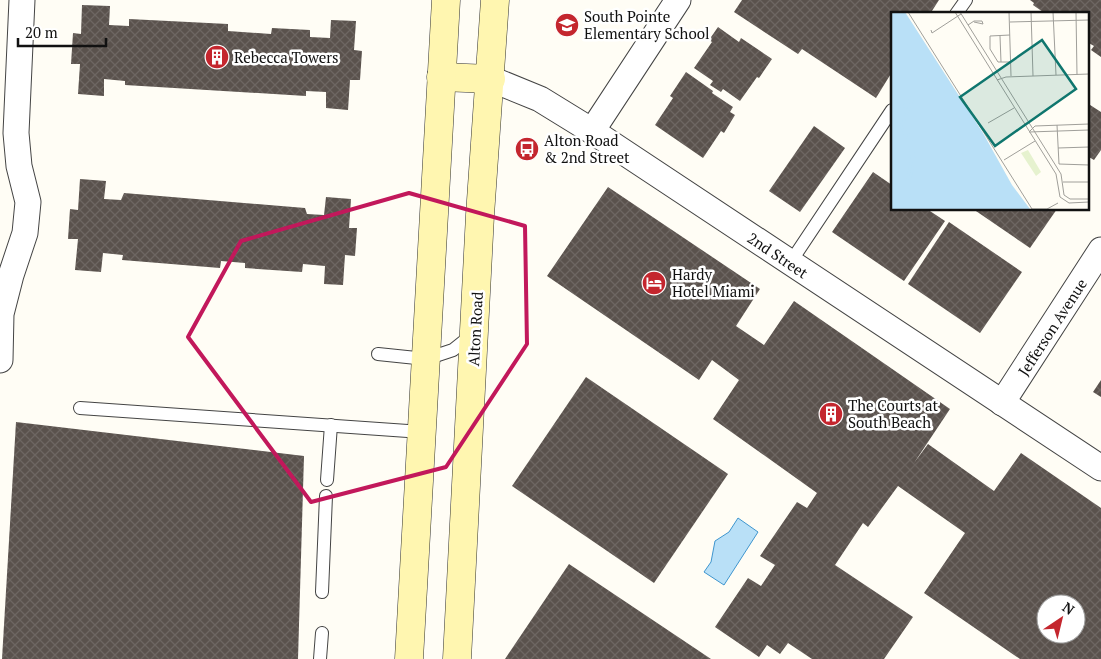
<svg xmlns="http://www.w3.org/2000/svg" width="1101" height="659" viewBox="0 0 1101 659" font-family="'PT Serif',serif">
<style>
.water{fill:#b9e0f7;stroke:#3f96cf}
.building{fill:url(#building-cross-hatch);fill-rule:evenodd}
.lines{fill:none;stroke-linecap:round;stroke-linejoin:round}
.lane-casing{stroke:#444;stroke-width:14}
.street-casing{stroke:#444;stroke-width:27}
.secondary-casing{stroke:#333;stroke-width:29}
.lane{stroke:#fff;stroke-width:12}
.street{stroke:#fff;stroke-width:25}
.secondary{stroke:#fff6b0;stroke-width:28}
.marked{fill:none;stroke:#c2185b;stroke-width:4;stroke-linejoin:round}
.labels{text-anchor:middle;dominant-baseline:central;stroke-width:5;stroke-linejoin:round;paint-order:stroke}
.poi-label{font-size:15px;fill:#111;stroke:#fff;text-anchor:start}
.street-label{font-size:15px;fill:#111;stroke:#fff}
.inset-river{fill:none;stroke:#b9e0f7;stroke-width:2.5}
.inset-road{fill:none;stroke:#a09f9a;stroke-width:1}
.view{fill:#0f766e;fill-opacity:0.15;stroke:#0f766e;stroke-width:2.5}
.inset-edge{fill:none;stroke:#111;stroke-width:2.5}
</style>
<defs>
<pattern id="building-cross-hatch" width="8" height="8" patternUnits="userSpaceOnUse" patternTransform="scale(1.25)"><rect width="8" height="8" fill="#5a524d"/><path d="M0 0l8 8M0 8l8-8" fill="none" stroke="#6d6662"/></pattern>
</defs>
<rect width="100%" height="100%" fill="#fffdf5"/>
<path class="water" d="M738 518 758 532 724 585 704 572 711 562 715 541 729 532Z"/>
<g class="building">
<path d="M742 0H939L930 14H892V72L876 98 802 49 798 54 734 12Z"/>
<path d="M1030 0H1101V57L1091 50 1094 46 1087 42V14H1042L1043 12 1033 5 1034 3Z"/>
<path d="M82 5 110 6 109 25 129 26V19L228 24V31L271 34 272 28 310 30V37L330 38 331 20 356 21 354 50 362 51 360 80H350L348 110 326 108V92L306 91V96L125 85V81L104 79V96L78 94 80 64H71L73 33 81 34Z"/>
<path d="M718 27 739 42 741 38 772 59 759 78 757 77 740 101 723 89 721 92 710 85 713 81 694 68 712 42 709 40Z"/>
<path d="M686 72 713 91 712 93 733 107 730 112 735 115 724 133 721 131 703 158 655 125 673 98 670 96Z"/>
<path d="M1087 103 1101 112V150L1094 160 1087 156Z"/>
<path d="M814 126 845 148 800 212 769 191Z"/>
<path d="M873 172 892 185V209H927L945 221 904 281 832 232Z"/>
<path d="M80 179 106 181 104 199 121 200 124 193 305 208 307 214 324 215 326 197 351 199 349 228H357L355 256 345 255 343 285 324 284 325 266 303 264 302 272 245 268V263L221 261 220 268 122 260 123 255 103 253 101 272 75 270 78 239H68L70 209 78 210Z"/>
<path d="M608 187 760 289 736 326 764 345 794 301 950 409 914 463 928 444 994 491 1021 453 1101 508V659H1020L924 593 965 533 898 486 868 527 863 523 835 565 913 617 884 659H812L788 643 780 654 767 645 759 657 715 627 748 578 761 586 775 565 760 556 797 502 807 508 817 493 713 419 739 380 712 360 699 380 547 276ZM1046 604H1076V634H1046Z"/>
<path d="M973 209H1057L1030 248Z"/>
<path d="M949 222 1022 272 980 333 908 284Z"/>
<path d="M586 377 728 474 654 583 512 486Z"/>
<path d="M1101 380V397L1093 392Z"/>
<path d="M16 422 304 456 298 659H2Z"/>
<path d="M569 564 711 659H505Z"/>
</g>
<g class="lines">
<g class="lane-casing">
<g id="lane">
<path d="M956 14 966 0"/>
<path d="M790 263 892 110"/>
<path d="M378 354 426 359 453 350 473 334"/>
<path d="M80 408 422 432"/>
<path d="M327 480 331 425"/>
<path d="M322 592 326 496"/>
<path d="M320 659 322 633"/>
</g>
</g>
<g class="street-casing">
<g id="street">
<path d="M491 79 540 99 592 131 1101 468"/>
<path d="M592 131 678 0"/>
<path d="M0 360 1 314 11 275 25 233 28 202 19 166 16 133 22 0"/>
<path d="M1002 403 1101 250"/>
</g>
</g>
<g class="secondary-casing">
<g id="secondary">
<path d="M441 77 491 79"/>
<path d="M409 659 446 0"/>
<path d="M457 659 480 215 495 0"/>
</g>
</g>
<use href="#lane" class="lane"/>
<use href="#street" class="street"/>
<use href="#secondary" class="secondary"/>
</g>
<path class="marked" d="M409 193 525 226 527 344 446 467 311 502 188 337 241 241Z"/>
<defs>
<g id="school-disc" transform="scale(1.25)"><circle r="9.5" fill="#c4262e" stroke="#fff"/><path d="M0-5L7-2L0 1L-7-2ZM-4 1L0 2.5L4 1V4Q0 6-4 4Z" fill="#fff"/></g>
<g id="building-disc" transform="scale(1.25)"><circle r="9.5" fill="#c4262e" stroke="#fff"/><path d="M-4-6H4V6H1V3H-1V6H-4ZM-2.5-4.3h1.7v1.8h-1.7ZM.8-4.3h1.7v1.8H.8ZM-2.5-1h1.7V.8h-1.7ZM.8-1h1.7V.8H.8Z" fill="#fff"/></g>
<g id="bus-disc" transform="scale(1.25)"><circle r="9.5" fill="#c4262e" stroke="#fff"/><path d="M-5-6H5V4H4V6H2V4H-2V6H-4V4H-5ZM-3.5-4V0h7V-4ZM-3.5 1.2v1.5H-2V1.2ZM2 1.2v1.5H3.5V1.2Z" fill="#fff"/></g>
<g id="hotel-disc" transform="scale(1.25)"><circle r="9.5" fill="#c4262e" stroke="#fff"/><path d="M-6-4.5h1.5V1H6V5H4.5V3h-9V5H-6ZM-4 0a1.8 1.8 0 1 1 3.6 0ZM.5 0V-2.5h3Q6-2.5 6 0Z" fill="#fff"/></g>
</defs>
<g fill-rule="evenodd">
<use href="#school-disc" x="567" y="25"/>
<use href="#building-disc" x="217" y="57"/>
<use href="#bus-disc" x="527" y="149"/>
<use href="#hotel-disc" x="654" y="283"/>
<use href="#building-disc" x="831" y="414"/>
</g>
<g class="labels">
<g class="poi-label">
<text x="584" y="16">South Pointe<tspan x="584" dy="17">Elementary School</tspan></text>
<text x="234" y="57">Rebecca Towers</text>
<text x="544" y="140">Alton Road<tspan x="544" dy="17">&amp; 2nd Street</tspan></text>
<text x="672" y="274">Hardy<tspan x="672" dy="17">Hotel Miami</tspan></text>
<text x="848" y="405">The Courts at<tspan x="848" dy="17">South Beach</tspan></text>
</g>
<g class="street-label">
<text transform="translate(778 255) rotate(34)">2nd Street</text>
<text transform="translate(1052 327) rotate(-57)">Jefferson Avenue</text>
<text transform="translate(475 329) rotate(-87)">Alton Road</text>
</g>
</g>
<g transform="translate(891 12)">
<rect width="198" height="198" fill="#fffdf5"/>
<path d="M137 138 150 160 145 164 130 141Z" fill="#e6f2cf"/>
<path d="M0 0H14L92 121 121 173 139 197H0Z" fill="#b9e0f7"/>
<path class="inset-river" d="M0 97 7 99 20 88M0 191 16 169 21 146 19 131 7 109 23 81M10 197 17 187 24 156 21 130 12 111 22 86"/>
<path class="inset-road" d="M17 0 141 197M64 0 165 162 169 185 178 191 198 190M69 0 170 162 173 183 179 187H198M118 0 120 64M140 0 142 64M162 0 165 63M185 0 186 63M119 10 198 8M77 13 83 9H91L92 12 83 10M40 18 41 21 70 2M119 23 99 24V37L107 50H120M109 24 110 50M106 68 115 65 198 62M97 111 123 96M166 113 168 152 198 153M138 120 144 114 198 112M138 120 198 118M167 136 198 135M113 148 144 129M172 170H198M141 197H156L167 191"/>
<path class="view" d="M151 28 185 77 104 134 69 85Z"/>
<rect width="198" height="198" class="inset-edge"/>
</g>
<g transform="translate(1061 619) rotate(35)"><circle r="24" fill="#ffffff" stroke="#a0a0a0"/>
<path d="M0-4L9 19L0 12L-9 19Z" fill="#c4262e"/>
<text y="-8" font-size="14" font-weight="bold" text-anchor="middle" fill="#111111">N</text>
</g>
<path d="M18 38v8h88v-8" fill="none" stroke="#111111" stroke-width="2.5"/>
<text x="25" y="38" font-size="15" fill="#111111" stroke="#ffffff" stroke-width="4" paint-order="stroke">20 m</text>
</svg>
